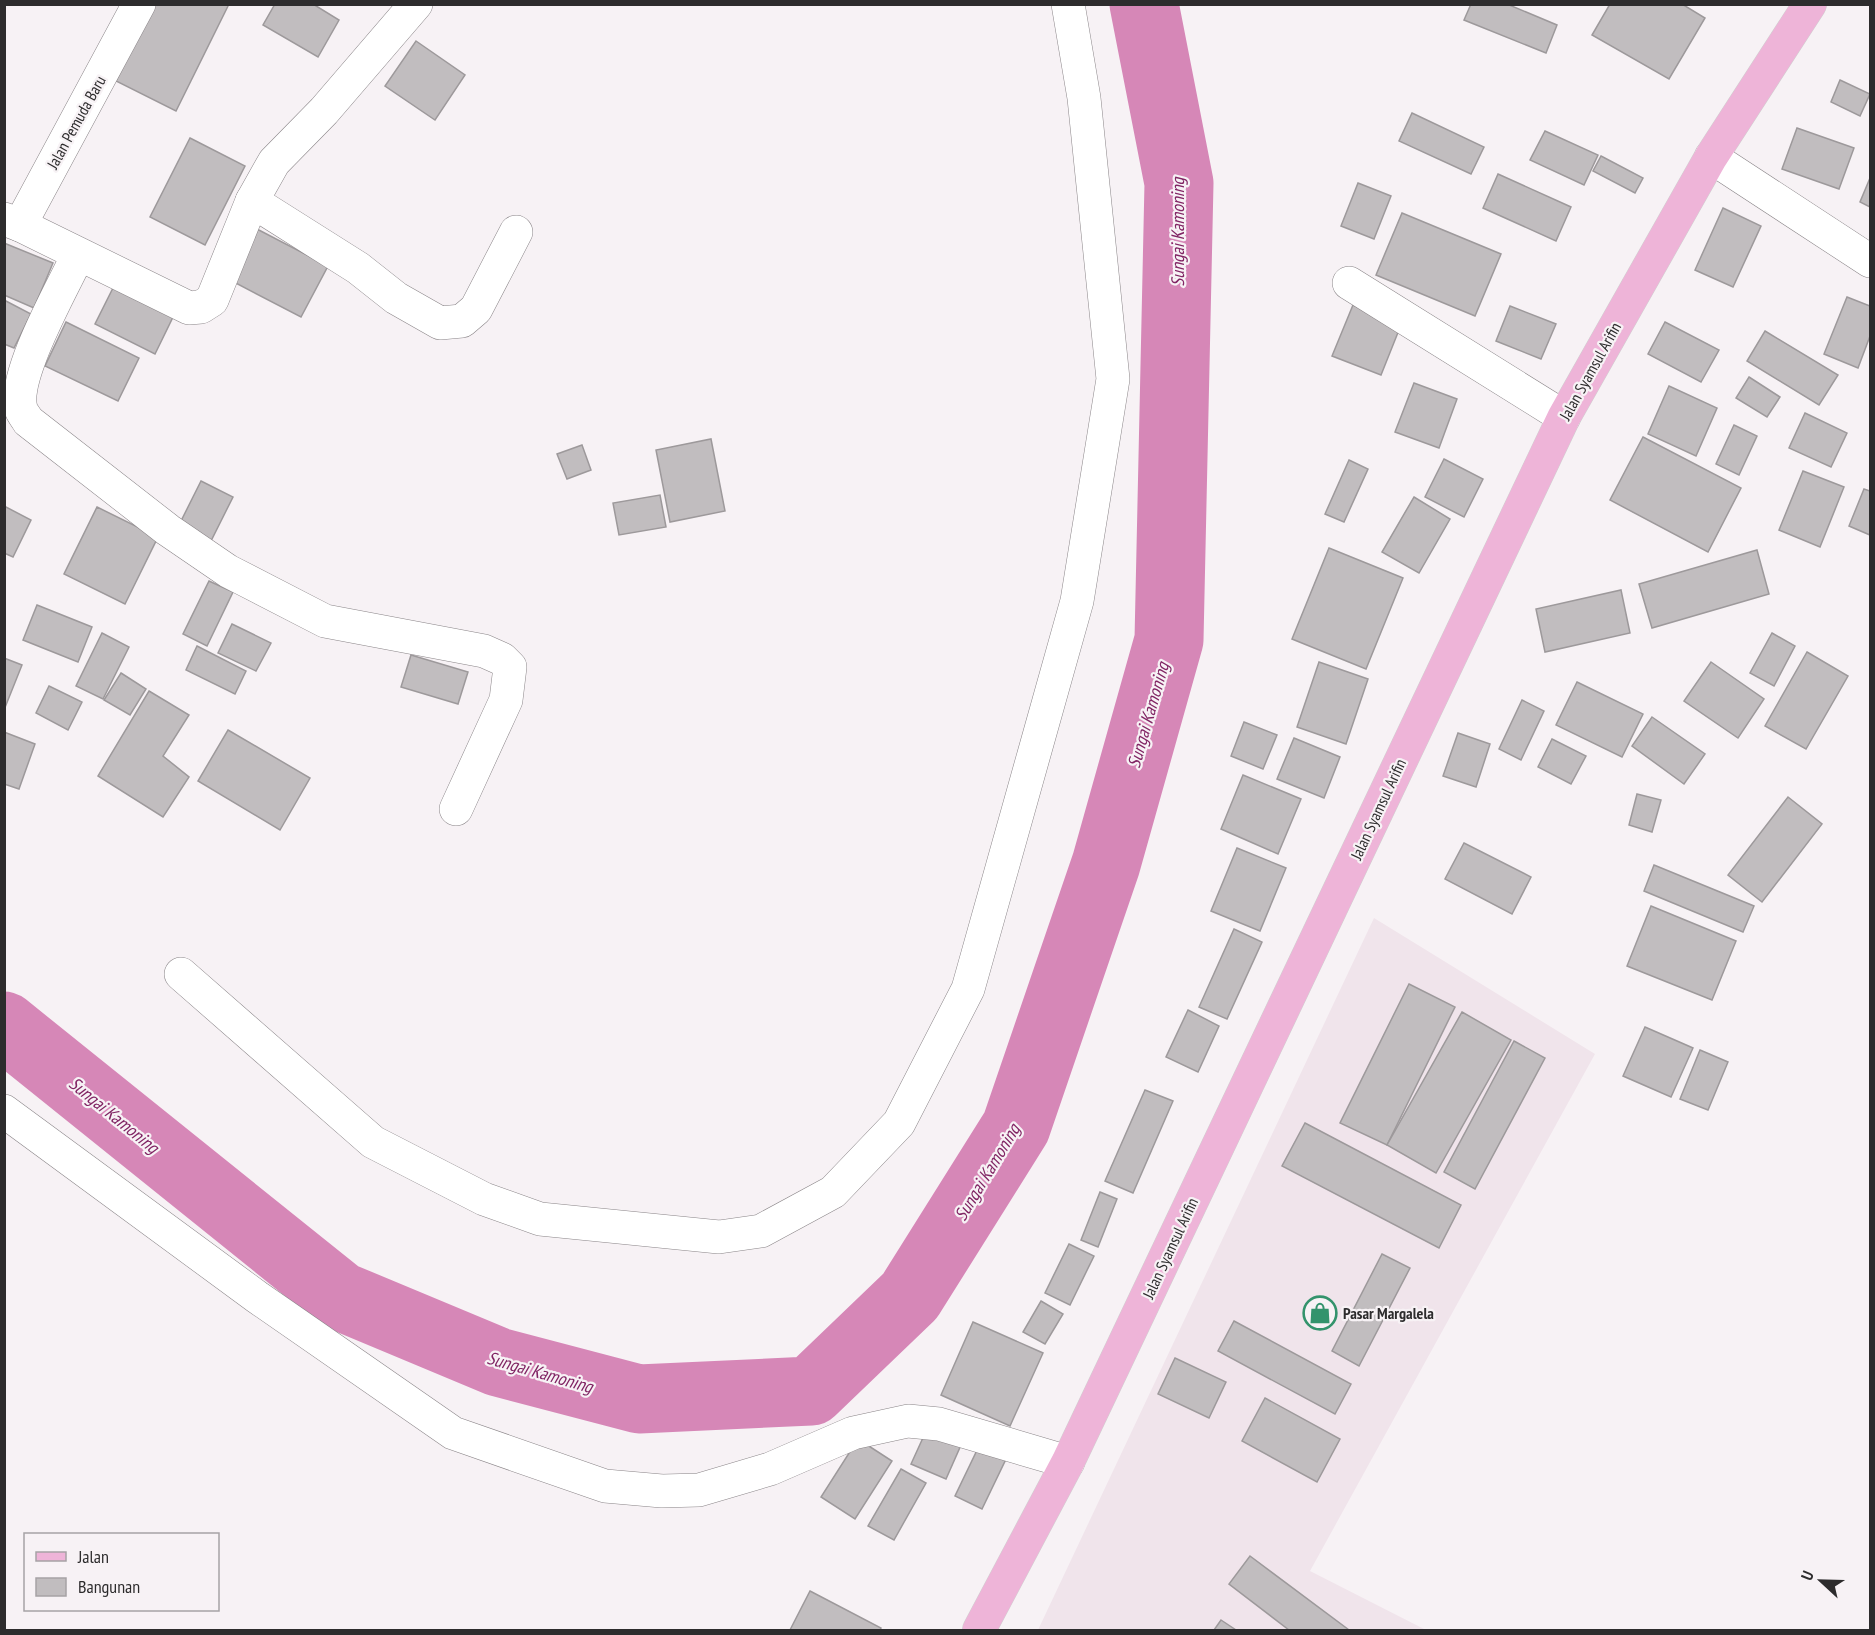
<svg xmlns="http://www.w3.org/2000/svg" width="1875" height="1635" viewBox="0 0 1875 1635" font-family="'PT Sans Narrow',sans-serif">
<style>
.built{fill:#f0e4eb}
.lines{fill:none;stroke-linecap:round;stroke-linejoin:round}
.river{stroke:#d687b7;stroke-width:69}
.building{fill:#c1bdbf;stroke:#9d999b;stroke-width:1.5}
.minor-casing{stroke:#8a8588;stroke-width:34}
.major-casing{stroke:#d1d1d1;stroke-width:34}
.minor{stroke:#fff;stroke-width:33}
.major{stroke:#eeb4d8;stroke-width:33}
.labels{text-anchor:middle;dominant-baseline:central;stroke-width:4.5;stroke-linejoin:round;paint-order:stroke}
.street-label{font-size:16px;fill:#2d2c2d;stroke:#f7f2f5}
.poi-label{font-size:16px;font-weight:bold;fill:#2d2c2d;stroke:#f7f2f5;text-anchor:start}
.water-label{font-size:18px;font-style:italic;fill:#812564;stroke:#f7f2f5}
</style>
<rect width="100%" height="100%" fill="#f7f2f5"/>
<path class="built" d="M1374 918 1595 1054 1310 1571 1426 1630H1038Z"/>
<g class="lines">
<path class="river" d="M4 1026 340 1296 498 1362 639 1399 811 1391 910 1296 1016 1127 1106 864 1169 640 1179 183 1144 4"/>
</g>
<g class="building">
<path d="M154 4H229L176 111 116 81Z"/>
<path d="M275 4H313L339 20 318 57 263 25Z"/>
<path d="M1471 4H1507L1557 25 1546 53 1464 20Z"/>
<path d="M1610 4H1682L1705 18 1669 79 1592 35Z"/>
<path d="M416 41 465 75 435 120 385 86Z"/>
<path d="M1840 80 1870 94 1860 116 1831 102Z"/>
<path d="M1412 113 1484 147 1471 174 1399 141Z"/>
<path d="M1797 128 1854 148 1839 189 1782 169Z"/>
<path d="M1545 131 1598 155 1584 185 1530 160Z"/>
<path d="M190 138 245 166 205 245 150 217Z"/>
<path d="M1601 156 1643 178 1635 193 1593 171Z"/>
<path d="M1498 174 1571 207 1556 241 1483 208Z"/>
<path d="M1870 178V207L1860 202Z"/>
<path d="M1358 183 1391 196 1374 239 1341 226Z"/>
<path d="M1723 208 1761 226 1733 287 1695 270Z"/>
<path d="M1402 213 1501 254 1475 316 1376 275Z"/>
<path d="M255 228 328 266 301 317 228 279Z"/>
<path d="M4 243 53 263 34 308 4 295Z"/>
<path d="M114 286 174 315 155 354 95 324Z"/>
<path d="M1847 297 1870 306V336L1858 368 1824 354Z"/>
<path d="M4 300 31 314 14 348 4 344Z"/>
<path d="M1353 305 1401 325 1381 375 1332 356Z"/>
<path d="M1510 306 1556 324 1541 359 1496 341Z"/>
<path d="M66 322 139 358 118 401 45 366Z"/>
<path d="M1665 322 1719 350 1701 382 1648 354Z"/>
<path d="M1765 331 1838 375 1819 405 1747 361Z"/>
<path d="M1749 377 1780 397 1767 417 1736 398Z"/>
<path d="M1414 383 1457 399 1439 448 1395 432Z"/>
<path d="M1669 386 1717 408 1696 456 1648 434Z"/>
<path d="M1805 413 1847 433 1831 467 1789 448Z"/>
<path d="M1734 425 1757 436 1739 475 1716 464Z"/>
<path d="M1643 437 1741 488 1708 552 1610 500Z"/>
<path d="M711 439 725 511 670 522 656 450Z"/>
<path d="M582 445 591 470 567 479 557 454Z"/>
<path d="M1444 459 1483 479 1464 517 1425 497Z"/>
<path d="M1349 460 1368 469 1344 522 1325 514Z"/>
<path d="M1803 471 1844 487 1820 547 1779 530Z"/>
<path d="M201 481 233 497 209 545 177 529Z"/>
<path d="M1864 489 1870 491V535L1849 526Z"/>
<path d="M660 495 666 527 619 535 613 503Z"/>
<path d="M1414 497 1450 519 1419 573 1382 552Z"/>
<path d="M4 506 31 520 13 557 4 553Z"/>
<path d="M97 507 158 537 125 604 64 574Z"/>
<path d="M1329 548 1403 578 1366 669 1292 639Z"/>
<path d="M1757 550 1769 594 1652 628 1639 584Z"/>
<path d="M209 581 233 592 207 646 183 634Z"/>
<path d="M1621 590 1630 633 1545 652 1536 609Z"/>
<path d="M37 605 92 627 78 662 23 640Z"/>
<path d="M232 624 271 643 256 671 218 653Z"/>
<path d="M102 633 129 647 103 699 76 686Z"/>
<path d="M1772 633 1795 646 1774 686 1750 673Z"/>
<path d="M197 646 246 671 235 694 186 670Z"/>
<path d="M1807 652 1848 676 1806 749 1765 726Z"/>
<path d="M411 655 468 672 458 704 401 687Z"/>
<path d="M4 658 22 665 4 710Z"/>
<path d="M1319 662 1368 679 1346 744 1297 727Z"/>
<path d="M1711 662 1764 699 1738 738 1684 701Z"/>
<path d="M121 673 146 689 130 715 104 700Z"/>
<path d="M1577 682 1643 714 1622 757 1556 725Z"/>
<path d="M49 686 82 702 68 730 36 713Z"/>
<path d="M149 691 189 715 163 756 189 777 163 817 98 776Z"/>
<path d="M1522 700 1544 711 1521 760 1499 749Z"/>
<path d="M1652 717 1705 754 1684 784 1632 746Z"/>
<path d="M1244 722 1277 735 1263 769 1231 756Z"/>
<path d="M228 730 310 778 280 830 198 781Z"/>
<path d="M4 732 35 744 19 789 4 784Z"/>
<path d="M1458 733 1490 744 1476 787 1443 776Z"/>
<path d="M1294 738 1340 757 1324 798 1277 779Z"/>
<path d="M1552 739 1586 756 1571 784 1538 767Z"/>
<path d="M1243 775 1301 799 1278 854 1221 829Z"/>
<path d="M1637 794 1661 800 1652 832 1629 825Z"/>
<path d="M1788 797 1822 824 1762 902 1728 875Z"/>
<path d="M1464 843 1531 877 1512 914 1445 879Z"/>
<path d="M1237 848 1286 868 1260 931 1211 911Z"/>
<path d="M1654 865 1754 906 1743 932 1644 891Z"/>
<path d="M1651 906 1736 941 1712 1000 1627 966Z"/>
<path d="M1234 929 1262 942 1227 1019 1199 1007Z"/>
<path d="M1409 984 1455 1007 1387 1145 1340 1123Z"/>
<path d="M1188 1010 1219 1026 1198 1072 1166 1057Z"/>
<path d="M1462 1012 1511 1040 1436 1173 1387 1145Z"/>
<path d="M1645 1027 1693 1048 1671 1097 1623 1076Z"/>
<path d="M1514 1041 1545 1058 1475 1189 1444 1172Z"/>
<path d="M1700 1050 1728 1062 1708 1110 1680 1099Z"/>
<path d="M1145 1090 1173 1101 1133 1193 1105 1181Z"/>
<path d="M1305 1123 1461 1205 1439 1248 1282 1166Z"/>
<path d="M1100 1192 1117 1199 1098 1247 1081 1240Z"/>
<path d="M1069 1244 1094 1256 1070 1305 1045 1293Z"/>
<path d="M1382 1254 1410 1268 1359 1366 1332 1351Z"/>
<path d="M1041 1301 1063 1314 1045 1344 1023 1332Z"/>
<path d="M1234 1321 1351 1384 1335 1414 1218 1351Z"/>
<path d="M973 1322 1043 1353 1010 1426 941 1395Z"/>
<path d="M1175 1358 1226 1382 1209 1418 1158 1394Z"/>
<path d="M1265 1398 1340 1439 1317 1482 1242 1441Z"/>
<path d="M927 1429 961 1445 946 1479 911 1464Z"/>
<path d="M858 1439 892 1461 855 1519 821 1497Z"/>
<path d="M980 1444 1007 1457 982 1509 955 1496Z"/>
<path d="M901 1469 926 1483 894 1540 868 1526Z"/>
<path d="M1250 1556 1349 1630H1289L1229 1584Z"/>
<path d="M810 1591 881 1628 880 1630H790Z"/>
<path d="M1221 1620 1236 1630H1214Z"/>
</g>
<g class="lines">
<g class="minor-casing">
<g id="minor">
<path d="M1711 157 1870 261"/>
<path d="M252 201 358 268 396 298 440 323 462 321 476 309 516 232"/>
<path d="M4 219 20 225 139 4"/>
<path d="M20 225 189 308 201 307 212 300 252 201 274 162 324 111 416 4"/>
<path d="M78 255C63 287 12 376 21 409 22 413 26 417 28 421L168 530 228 571 325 621 484 651 502 659 510 667 506 700 456 809"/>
<path d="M1349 283 1564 417"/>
<path d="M181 974 373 1142 484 1199 540 1219 719 1237 761 1231 833 1192 899 1123 968 989 1077 601 1113 379 1084 98 1068 4"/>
<path d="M4 1111 257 1297 453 1433 605 1486 662 1491 699 1490 770 1469 853 1433 908 1421 939 1424 1068 1462"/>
</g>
</g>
<g class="major-casing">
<path id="major" d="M979 1630 1068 1462 1564 417 1711 157 1810 4"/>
</g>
<use href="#minor" class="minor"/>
<use href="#major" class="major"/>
</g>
<defs>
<g id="shop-ring" transform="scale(1.725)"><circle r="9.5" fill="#f7f2f5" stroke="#33936c" stroke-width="1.5"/><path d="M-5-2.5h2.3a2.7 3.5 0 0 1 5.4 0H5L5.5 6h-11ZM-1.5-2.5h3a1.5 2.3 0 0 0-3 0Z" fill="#33936c"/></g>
</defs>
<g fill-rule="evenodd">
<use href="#shop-ring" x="1320" y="1313"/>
</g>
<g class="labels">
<g class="street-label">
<text transform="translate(76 122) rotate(-61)">Jalan Pemuda Baru</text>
<text transform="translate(1590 371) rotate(-61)">Jalan Syamsul Arifin</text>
<text transform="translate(1378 809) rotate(-65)">Jalan Syamsul Arifin</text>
<text transform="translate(1170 1248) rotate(-65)">Jalan Syamsul Arifin</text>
</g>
<g class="poi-label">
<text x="1343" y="1313">Pasar Margalela</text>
</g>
<g class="water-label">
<text transform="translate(1177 232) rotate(-90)">Sungai Kamoning</text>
<text transform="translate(1148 715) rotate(-74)">Sungai Kamoning</text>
<text transform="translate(114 1115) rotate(39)">Sungai Kamoning</text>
<text transform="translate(987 1172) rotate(-59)">Sungai Kamoning</text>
<text transform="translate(540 1372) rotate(16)">Sungai Kamoning</text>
</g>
</g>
<rect width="1875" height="1635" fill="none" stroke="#2d2c2d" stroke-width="12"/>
<rect x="24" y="1533" width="195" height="78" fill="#f7f2f5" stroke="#a6a3a5" stroke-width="1.5"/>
<rect x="36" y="1552" width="30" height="9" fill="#eeb4d8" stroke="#a6a3a5" stroke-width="1.5"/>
<text x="78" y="1563" font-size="18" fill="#2d2c2d">Jalan</text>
<rect x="36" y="1578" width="30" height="18" fill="#c1bdbf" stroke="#a6a3a5" stroke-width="1.5"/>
<text x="78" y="1593" font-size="18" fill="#2d2c2d">Bangunan</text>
<g transform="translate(1821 1581) rotate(292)" stroke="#f7f2f5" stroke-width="4.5" paint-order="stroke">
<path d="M0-4.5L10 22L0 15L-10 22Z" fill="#2d2c2d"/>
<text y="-9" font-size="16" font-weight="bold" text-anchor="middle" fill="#2d2c2d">U</text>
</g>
</svg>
